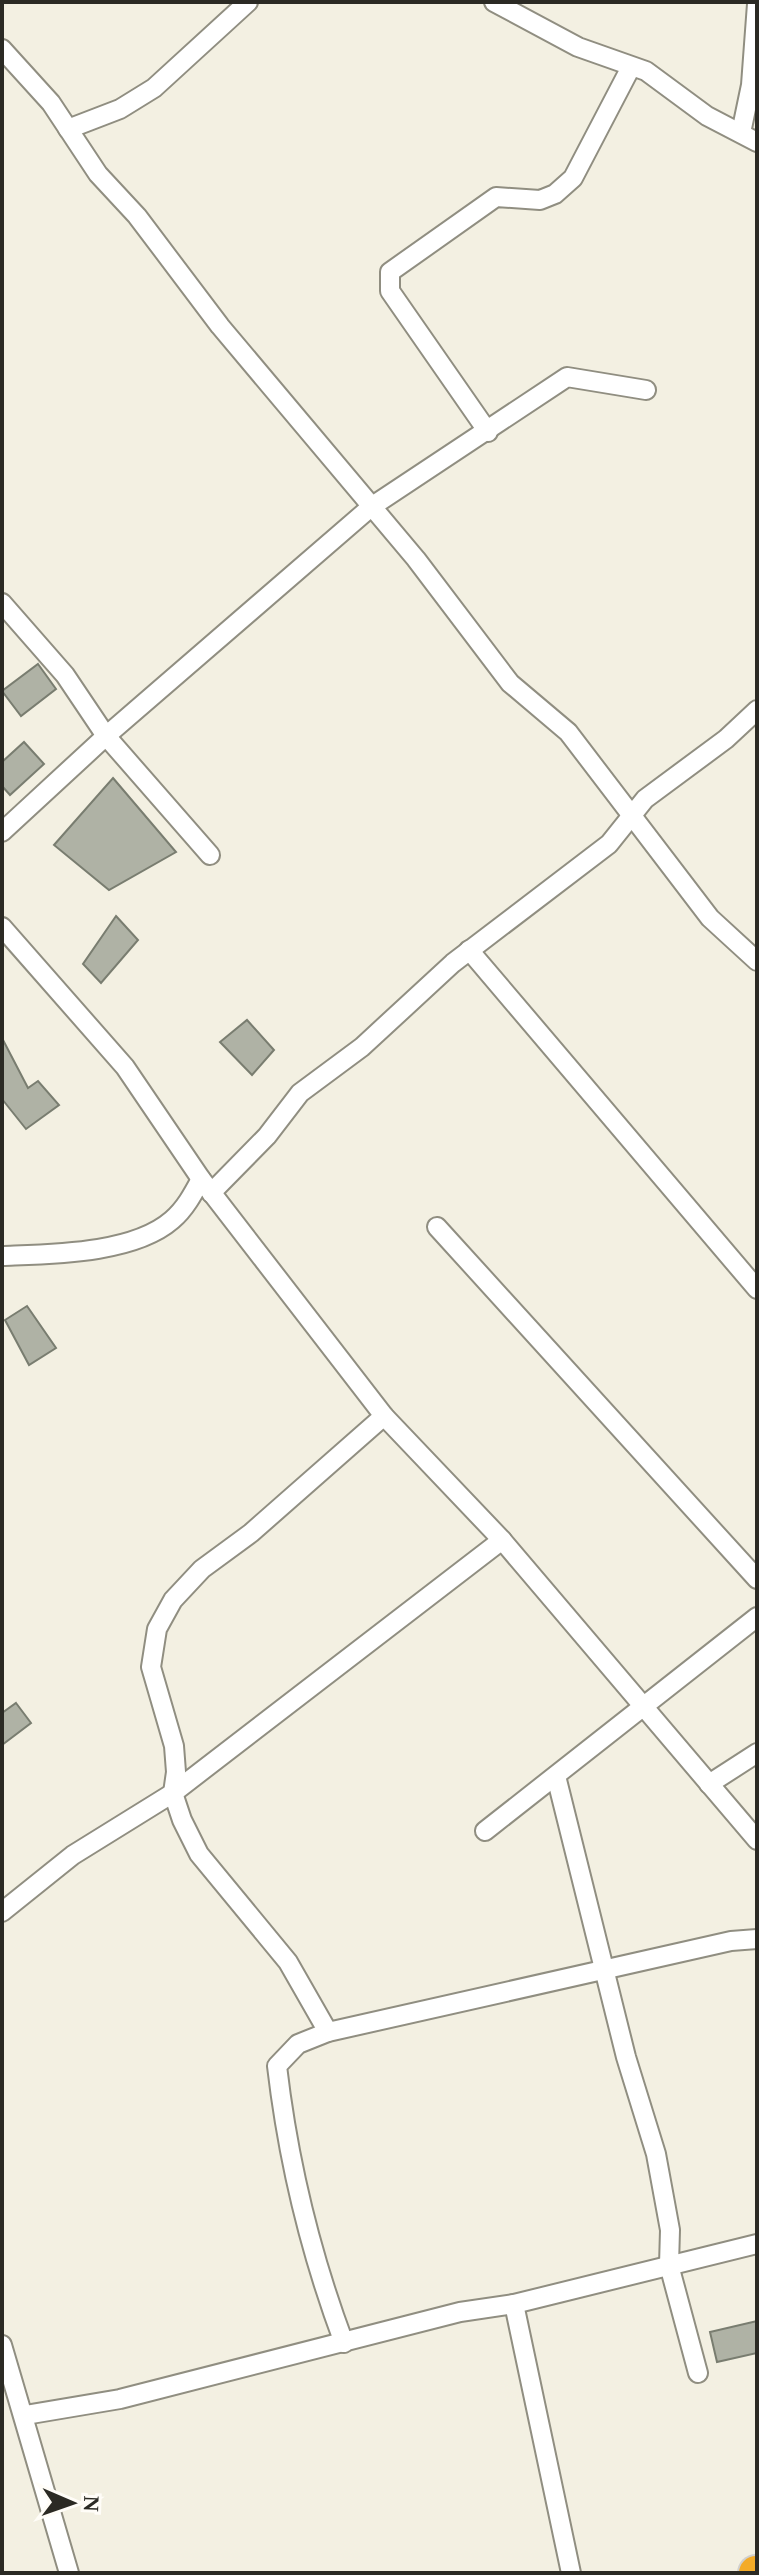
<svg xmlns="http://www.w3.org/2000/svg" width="759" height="2575" viewBox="0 0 759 2575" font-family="Georgia,serif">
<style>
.building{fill:#afb2a5;stroke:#797d70;stroke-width:2}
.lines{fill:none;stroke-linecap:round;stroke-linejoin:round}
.street-casing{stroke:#908e81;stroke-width:22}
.highway-casing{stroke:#d0d0cf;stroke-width:38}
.street{stroke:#fff;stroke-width:18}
.highway{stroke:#f3ab28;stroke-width:34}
</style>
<rect width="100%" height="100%" fill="#f3f0e2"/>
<g class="building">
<path d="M38 664 56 689 21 716 2 691Z"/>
<path d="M24 742 44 764 10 795 2 786V762Z"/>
<path d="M113 778 176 852 109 890 54 845Z"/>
<path d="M116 916 138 940 101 983 83 964Z"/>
<path d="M247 1020 274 1050 252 1075 220 1042Z"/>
<path d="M2 1038 28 1088 38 1081 59 1105 26 1129 2 1099Z"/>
<path d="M27 1306 56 1348 29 1365 5 1320Z"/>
<path d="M16 1703 31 1723 2 1745V1713Z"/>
<path d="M757 2321V2353L717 2362 710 2332Z"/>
</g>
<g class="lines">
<g class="street-casing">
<g id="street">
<path d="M494 2 578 47 646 71 707 116 757 142"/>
<path d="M2 49 51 103 98 174 137 216 220 326 416 559 510 683 568 732 710 918 757 961"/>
<path d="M68 129 120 109 154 88 248 2"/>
<path d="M741 133 751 85 757 4"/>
<path d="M488 432 390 291V272L496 197 540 200 555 194 573 178 631 67"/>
<path d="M2 603 65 675 106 736 210 855"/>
<path d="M2 832 106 736 371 507 567 377 646 390"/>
<path d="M2 927 125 1067 201 1179 384 1416 502 1540 757 1840"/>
<path d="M469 950 757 1289"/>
<path d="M211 1193 267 1136 300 1093 362 1047 453 963 609 844 645 799 726 739 757 710"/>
<path d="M437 1227 757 1579"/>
<path d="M2 1256C51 1254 133 1254 172 1220 185 1209 193 1194 201 1179"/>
<path d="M556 1776 626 2057 656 2154 670 2230 669 2265 698 2373"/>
<path d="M709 1784 757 1753"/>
<path d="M485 1831 757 1617"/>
<path d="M2 1912 73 1855 173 1793 502 1540"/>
<path d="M328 2032 288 1962 199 1854 182 1820 173 1793 176 1772 174 1746 151 1667 157 1629 173 1600 202 1569 251 1533 384 1416"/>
<path d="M514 2304 571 2573"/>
<path d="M344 2343C311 2255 288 2160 277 2066L298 2044 328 2032 731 1941 757 1939"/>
<path d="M2 2345 69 2573"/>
<path d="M25 2415 120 2399 460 2312 514 2304 757 2244"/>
</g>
</g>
<g class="highway-casing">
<path id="highway" d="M756 2573H757"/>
</g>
<use href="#street" class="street"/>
<use href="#highway" class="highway"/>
</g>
<rect width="759" height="2575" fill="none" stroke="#2b2a24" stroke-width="8"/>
<g transform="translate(72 2503) rotate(92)" stroke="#fffdf8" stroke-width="6" paint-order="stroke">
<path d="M0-6L14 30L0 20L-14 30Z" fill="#2b2a24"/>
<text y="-12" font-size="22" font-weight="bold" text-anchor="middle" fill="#2b2a24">N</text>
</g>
</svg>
